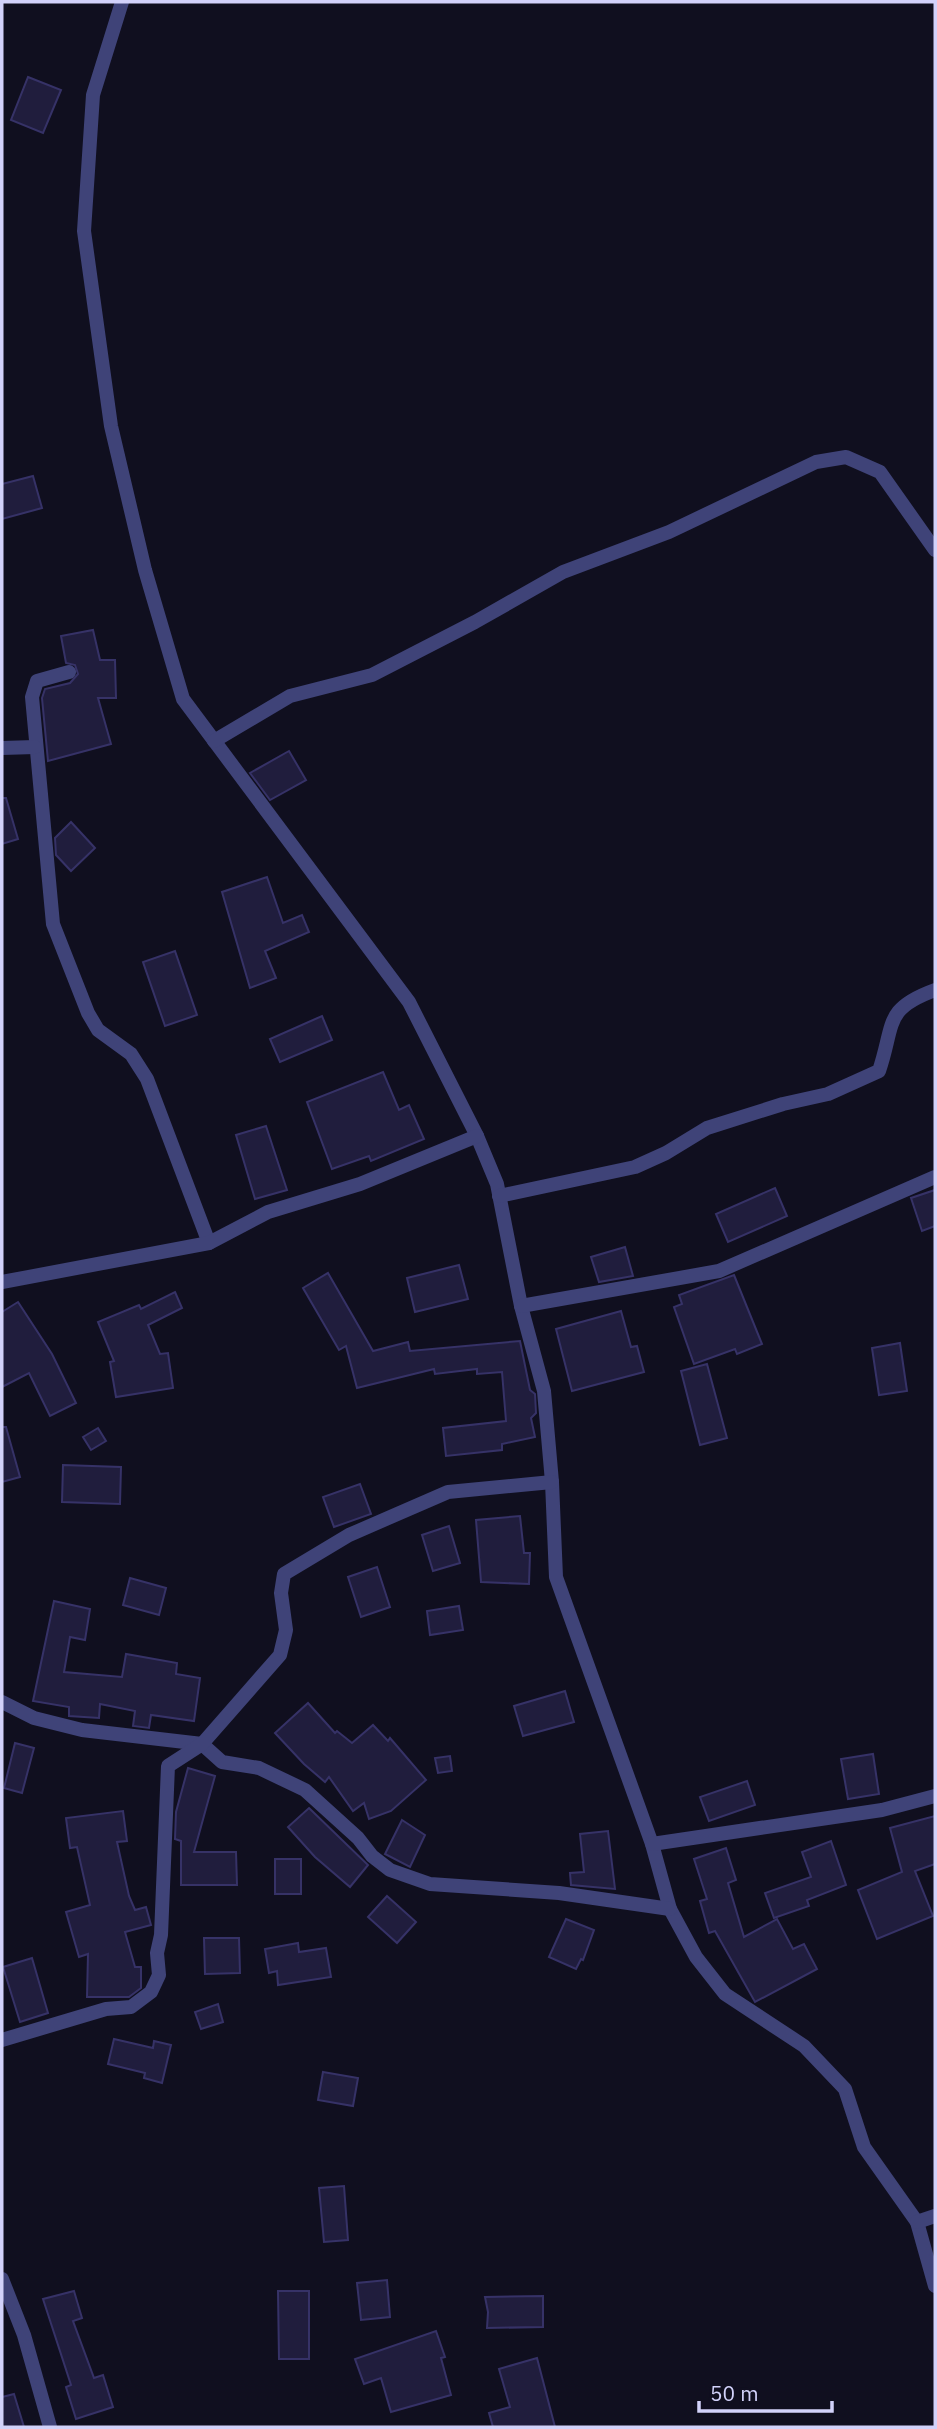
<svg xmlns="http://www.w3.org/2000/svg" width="937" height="2429" viewBox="0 0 937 2429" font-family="'IBM Plex Sans',sans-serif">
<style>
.building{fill:#201d3d;stroke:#363267;stroke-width:2}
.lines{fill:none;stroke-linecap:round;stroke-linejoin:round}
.street{stroke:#3f4378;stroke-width:14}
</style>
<rect width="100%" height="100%" fill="#100f1f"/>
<g class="building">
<path d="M28 77 61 90 43 133 11 120Z"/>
<path d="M33 476 42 508 2 519V484Z"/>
<path d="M93 630 100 660H115L116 698H98L111 744 48 761 42 698 45 689 70 683 78 674 75 665 66 663 61 636Z"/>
<path d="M289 751 306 780 270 800 250 773Z"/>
<path d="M2 798H6L18 839 2 844Z"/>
<path d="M71 822 95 848 71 871 56 855 55 838Z"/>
<path d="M267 877 283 923 302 915 309 932 265 951 276 978 250 988 222 892Z"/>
<path d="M175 951 197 1015 165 1026 143 962Z"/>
<path d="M322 1016 332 1040 280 1062 270 1039Z"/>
<path d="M383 1072 399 1110 409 1105 424 1139 371 1161 369 1156 332 1169 307 1102Z"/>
<path d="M266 1126 287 1190 255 1199 236 1135Z"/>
<path d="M775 1188 787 1216 728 1242 716 1214Z"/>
<path d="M935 1190V1226L922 1231 911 1198Z"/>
<path d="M625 1247 633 1276 599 1282 591 1257Z"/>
<path d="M459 1265 468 1299 415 1312 407 1278Z"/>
<path d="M328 1273 373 1351 408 1342 410 1351 520 1341 530 1390 535 1394 536 1413 531 1418 535 1437 502 1444V1450L446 1456 443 1428 506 1421 502 1372 477 1374V1369L435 1374 434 1369 357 1388 346 1346 339 1350 303 1288Z"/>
<path d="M734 1275 762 1344 737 1354 735 1349 694 1364 674 1307 682 1304 679 1295Z"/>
<path d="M175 1292 182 1308 148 1325 160 1354 168 1353 173 1388 116 1397 110 1362 114 1361 98 1322 139 1305 141 1309Z"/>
<path d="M18 1302 52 1354 76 1403 50 1416 29 1373 2 1387V1312Z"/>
<path d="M621 1311 631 1347 637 1346 644 1372 572 1391 556 1329Z"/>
<path d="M900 1343 907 1391 879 1395 872 1348Z"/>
<path d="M707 1364 727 1438 700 1445 681 1371Z"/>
<path d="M2 1427H6L20 1477 2 1482Z"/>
<path d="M98 1428 106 1441 91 1450 83 1437Z"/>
<path d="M63 1465 121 1467 120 1504 62 1502Z"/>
<path d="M360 1484 371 1514 334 1527 323 1497Z"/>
<path d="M520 1516 524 1553H530L529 1584 481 1582 476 1520Z"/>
<path d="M449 1526 460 1563 433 1571 422 1535Z"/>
<path d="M377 1567 390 1607 361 1617 348 1577Z"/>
<path d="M130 1578 166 1588 159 1615 123 1605Z"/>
<path d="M54 1601 90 1609 85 1640 70 1637 64 1672 122 1677 126 1654 177 1663 176 1674 200 1678 194 1721 151 1715 149 1728 133 1726 135 1711 100 1704 99 1718 69 1716V1707L33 1701Z"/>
<path d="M459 1606 463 1630 430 1635 427 1611Z"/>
<path d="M565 1691 574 1722 523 1736 514 1706Z"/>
<path d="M308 1703 335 1733 337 1731 352 1743 373 1725 388 1741 390 1738 426 1780 391 1811 369 1819 364 1803 353 1811 329 1777 325 1782 304 1764 275 1733Z"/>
<path d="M15 1743 34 1748 22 1793 4 1788Z"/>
<path d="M873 1754 879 1794 848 1799 841 1759Z"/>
<path d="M450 1756 452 1771 438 1773 435 1758Z"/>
<path d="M188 1768 215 1776 194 1852H236L237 1885H181V1841L175 1839 176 1812Z"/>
<path d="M747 1781 755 1805 709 1821 700 1797Z"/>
<path d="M309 1808 368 1865 350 1887 315 1857 288 1827Z"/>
<path d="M123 1811 127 1841 117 1842 129 1896 135 1910 146 1907 151 1925 125 1932 135 1967H141V1988L129 1997H87L88 1954 79 1957 66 1912 90 1905 77 1847 70 1848 66 1818Z"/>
<path d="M935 1816V1864L915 1871 933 1916 877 1939 858 1890 902 1872 890 1828Z"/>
<path d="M402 1820 425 1835 410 1867 385 1854Z"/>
<path d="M608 1831 615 1889 571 1885 570 1873 584 1872 580 1834Z"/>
<path d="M831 1841 846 1885 807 1900 809 1906 774 1918 765 1893 811 1877 802 1852Z"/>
<path d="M726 1848 736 1880 728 1883 744 1937 777 1919 793 1949 804 1944 817 1969 755 2002 715 1931 709 1933 700 1901 707 1899 694 1859Z"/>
<rect x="275" y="1859" width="26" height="35"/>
<path d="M387 1896 416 1922 397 1943 368 1917Z"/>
<path d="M566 1919 594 1930 583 1960 581 1959 576 1969 549 1957Z"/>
<path d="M204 1938H239L240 1973 205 1974Z"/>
<path d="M298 1943 299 1952 326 1948 331 1977 278 1985 277 1971 269 1973 265 1949Z"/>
<path d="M32 1958 48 2013 20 2022 3 1967Z"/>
<path d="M218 2004 223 2022 201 2029 195 2012Z"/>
<path d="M114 2039 153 2048 154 2041 171 2045 162 2083 144 2078 145 2073 108 2064Z"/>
<path d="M323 2072 358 2078 353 2106 318 2100Z"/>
<path d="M344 2186 348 2240 324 2242 319 2188Z"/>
<path d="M387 2280 390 2317 361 2320 357 2283Z"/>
<path d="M74 2291 82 2318 73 2321 94 2378 103 2375 113 2407 76 2419 66 2387 71 2385 43 2299Z"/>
<path d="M278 2291H309V2359H279Z"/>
<path d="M543 2296V2327L487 2328 488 2312 485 2297Z"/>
<path d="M436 2331 445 2357 441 2358 451 2395 391 2412 381 2378 364 2384 355 2359Z"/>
<path d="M537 2358 555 2427H493L489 2413 510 2407 499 2369Z"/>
<path d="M14 2394 24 2427H2V2397Z"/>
</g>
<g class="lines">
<g class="street">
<path d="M122 2 93 95 84 231 111 426 145 570 183 699 409 1002 477 1136 497 1184 521 1306 544 1391 552 1482 556 1577 652 1844 670 1909 696 1957 725 1994 804 2046 845 2089 864 2147 917 2222 935 2286"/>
<path d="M69 672 37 681 32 697 53 924 88 1013 98 1030 131 1054 147 1079 209 1243"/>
<path d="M214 741 290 696 372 675 475 622 563 572 669 532 816 462 846 457 880 472 935 550"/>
<path d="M2 748 35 747"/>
<path d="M499 1196 635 1167 666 1153 707 1128 783 1104 828 1094 879 1071C895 1024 883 1009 935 990"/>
<path d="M2 1282 209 1243 268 1212 360 1184 477 1136"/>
<path d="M521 1306 719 1271 935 1177"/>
<path d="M2 1702 34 1718 82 1730 202 1744 222 1762 259 1768 305 1790 358 1838 372 1856 390 1870 430 1884 559 1893 670 1909"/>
<path d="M652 1844 882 1810 935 1796"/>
<path d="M2 2040 106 2009 131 2007 151 1992 159 1975 157 1953 161 1935 168 1766 202 1744 280 1655 286 1630 281 1593 284 1574 349 1535 448 1492 552 1482"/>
<path d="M917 2222 935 2216"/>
<path d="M2 2279 24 2335 50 2427"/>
</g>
</g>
<rect width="937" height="2429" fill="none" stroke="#d2d2fa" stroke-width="7"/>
<path d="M699 2401v10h133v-10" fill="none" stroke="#d2d2fa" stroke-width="3.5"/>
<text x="710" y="2401" font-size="21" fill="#d2d2fa" stroke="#100f1f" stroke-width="5" paint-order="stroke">50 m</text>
</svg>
